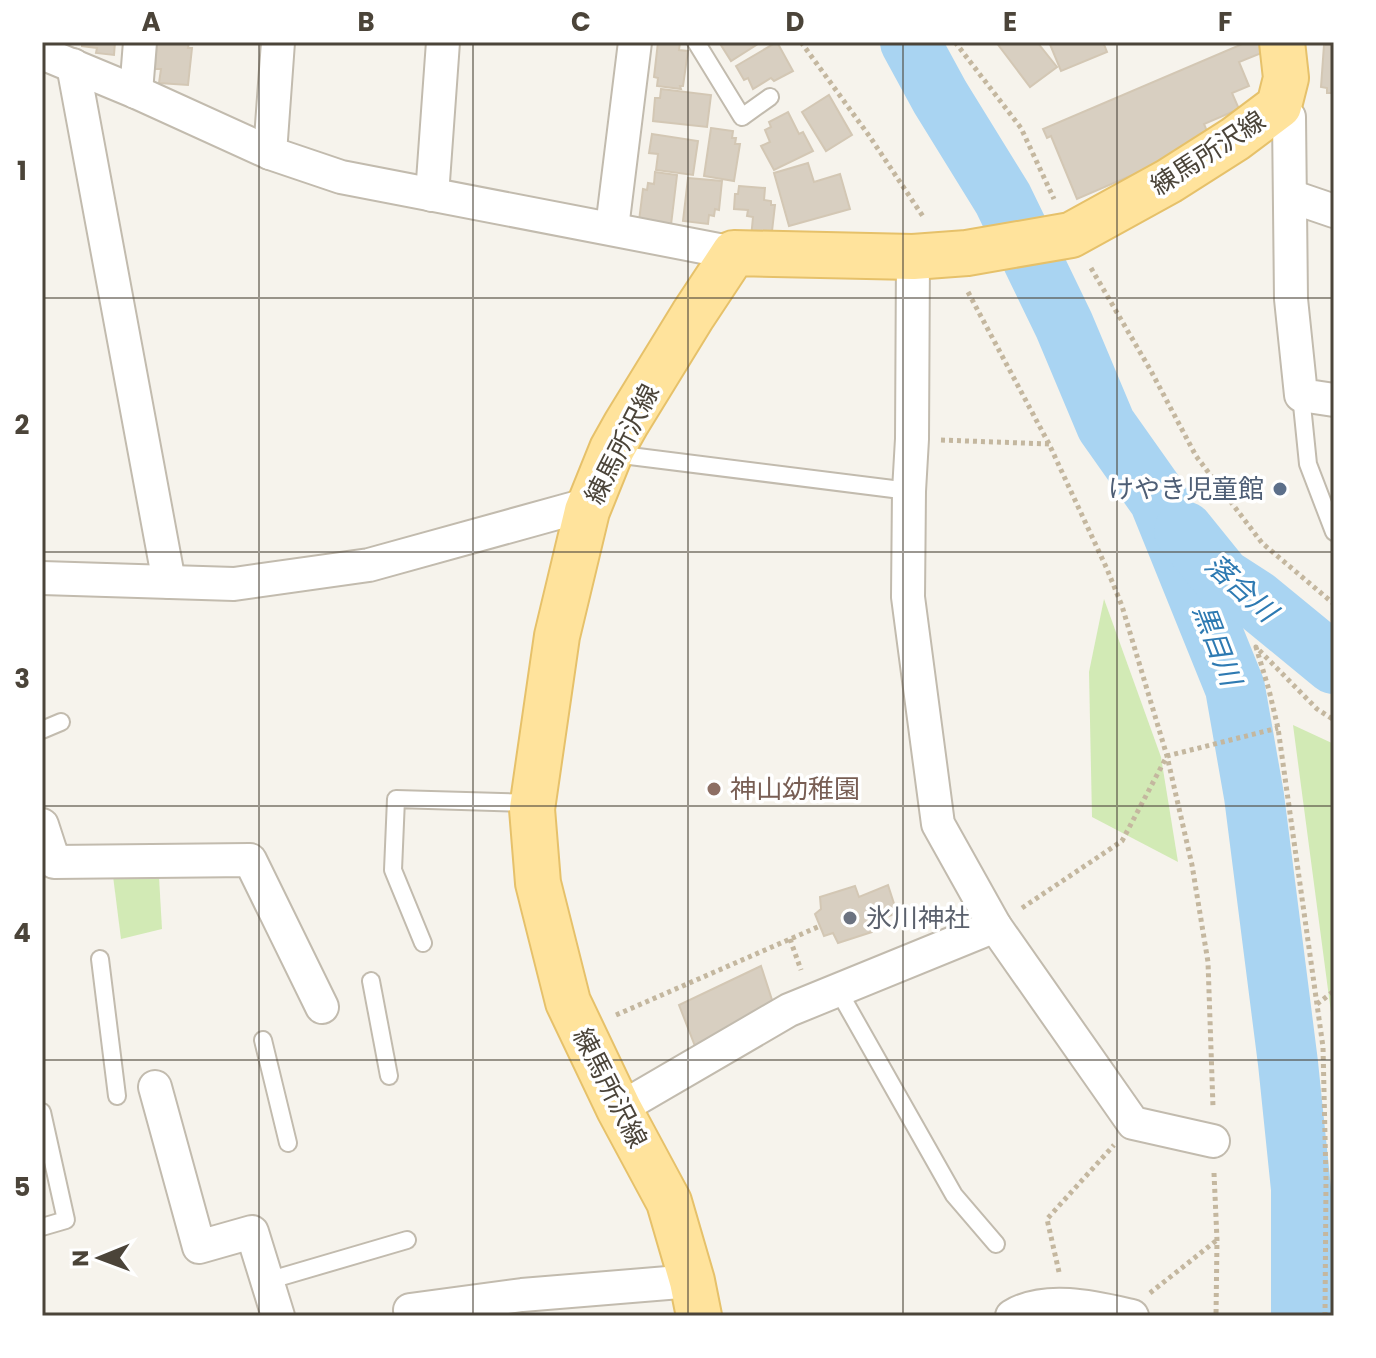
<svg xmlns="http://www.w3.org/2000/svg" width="1376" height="1358" viewBox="0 0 1376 1358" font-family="Poppins,'Noto Sans JP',sans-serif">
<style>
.green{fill:#d2eab5}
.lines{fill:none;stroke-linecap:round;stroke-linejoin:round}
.river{stroke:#a9d4f2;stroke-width:60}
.building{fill:#d8cfc1;stroke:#d3c7b4;stroke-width:2}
.service-casing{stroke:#c2bbae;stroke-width:20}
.minor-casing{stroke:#c2bbae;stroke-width:36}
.primary-casing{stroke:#e6c16a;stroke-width:48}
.path{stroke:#c4b79f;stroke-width:5;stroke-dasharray:4 4;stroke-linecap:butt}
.service{stroke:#fff;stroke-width:16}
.minor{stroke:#fff;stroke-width:32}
.primary{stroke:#ffe39c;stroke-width:44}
.grid{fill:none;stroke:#4b4439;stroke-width:2;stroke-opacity:0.55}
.service-dot{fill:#5c6f8a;stroke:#fff;stroke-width:3}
.education-dot{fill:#8d6e63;stroke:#fff;stroke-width:3}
.worship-dot{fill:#6b7280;stroke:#fff;stroke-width:3}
.labels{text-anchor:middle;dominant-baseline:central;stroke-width:7;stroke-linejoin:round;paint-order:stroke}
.street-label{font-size:26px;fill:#4b4439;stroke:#fff}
.service-label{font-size:26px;fill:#4e5e75;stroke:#fff;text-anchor:end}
.education-label{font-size:26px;fill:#785e54;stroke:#fff;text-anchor:start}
.worship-label{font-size:26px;fill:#5b616d;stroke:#fff;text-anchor:start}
.water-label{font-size:28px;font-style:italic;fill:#2e7ab2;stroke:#fff}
.neatline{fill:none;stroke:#4b4439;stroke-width:3}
.grid-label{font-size:26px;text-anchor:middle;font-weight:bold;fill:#4b4439}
</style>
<rect width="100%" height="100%" fill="#f6f3ec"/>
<g class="green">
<path d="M1104 599 1161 757 1178 862 1092 817 1089 672Z"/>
<path d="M1293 725 1334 744V1066L1332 1020Z"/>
<path d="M113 876 159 877 162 929 121 939Z"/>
</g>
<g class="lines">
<g class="river">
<path d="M910 42 940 97 1003 199 1064 325 1106 425 1159 500 1235 688 1254 796 1288 1063 1301 1189V1316"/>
<path d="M1184 531 1222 578 1256 600 1334 664"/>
</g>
</g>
<g class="building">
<path d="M82 42H115L114 55 96 53 97 48 82 46Z"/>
<path d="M157 42H189L188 48H192L188 85 159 83 161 69H155Z"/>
<path d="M658 42H680L679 50 688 51 683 86H680L681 89 657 86 658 78 654 77Z"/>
<path d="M719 42H761L731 61Z"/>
<path d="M777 42 793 71 774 81 771 78 753 89 748 78 744 80 736 66Z"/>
<path d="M996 42H1037L1057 67 1030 87Z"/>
<path d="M1049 42H1103L1107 52 1061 71Z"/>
<path d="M1247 42H1260L1264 52 1239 62 1249 86 1232 93 1239 109 1204 124 1211 141 1077 199 1051 136 1047 138 1043 129Z"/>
<path d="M1324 45H1334V93H1327V88L1321 87Z"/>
<path d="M661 89 711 95 707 127 653 121 655 98H660Z"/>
<path d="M829 95 852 135 826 151 802 112Z"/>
<path d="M788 112 799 134 803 132 813 151 774 170 761 146 770 142 765 130 771 127 769 122Z"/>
<path d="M711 128 733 131 732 138H736L735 144H740L734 181 704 176Z"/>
<path d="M652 134 698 141 693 175 656 170 658 154 649 153Z"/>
<path d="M808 163 814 182 840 174 850 209 789 226 774 173Z"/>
<path d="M655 172 677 175 671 225 639 221 643 189 647 190 648 183 654 184Z"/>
<path d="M688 178 722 181 719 210 715 209 714 216 709 215 708 224 683 221Z"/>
<path d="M739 186 765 188 764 200 771 201V205H775L771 240 751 238 753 217 747 216 748 210 734 209 735 194H738Z"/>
<path d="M888 885 897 913 871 923 872 932 838 943 833 933 824 936 815 914 821 909 820 897 855 886 859 897Z"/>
<path d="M761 966 774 1006 695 1046 679 1005Z"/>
</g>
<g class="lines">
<g class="service-casing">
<g id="service">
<path d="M696 42 742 117 770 97"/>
<path d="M1301 395 1308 464 1334 532"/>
<path d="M614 450 622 455 909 491"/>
<path d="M42 730 61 722"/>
<path d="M423 943 393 870 396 799 531 803"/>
<path d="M100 959 117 1096"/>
<path d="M371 981 389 1076"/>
<path d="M838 990 954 1195 996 1244"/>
<path d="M263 1040 288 1143"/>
<path d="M42 1112 66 1220 42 1227"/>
<path d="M267 1281 407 1240"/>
</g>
</g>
<g class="minor-casing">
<g id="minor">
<path d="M42 53 136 92 270 153 341 177 734 253"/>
<path d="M73 65 169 582"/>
<path d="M136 92 140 42"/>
<path d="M1279 106 1289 117 1291 299 1301 395 1334 400"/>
<path d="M270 153 278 42"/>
<path d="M432 195 443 42"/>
<path d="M1290 196 1334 211"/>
<path d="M612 228 635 42"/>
<path d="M913 257 912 439 909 491 908 597 938 824 995 926 1133 1123 1213 1141"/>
<path d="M42 578 234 584 369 565 575 508 587 511"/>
<path d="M42 825 54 862 250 860 322 1007"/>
<path d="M155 1087 199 1247 252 1232 278 1316"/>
<path d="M619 1109 789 1010 995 926"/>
<path d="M410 1310 522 1295 692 1281"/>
<path d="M1012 1316C1046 1295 1097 1308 1132 1316"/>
</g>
</g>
<g class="primary-casing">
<path id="primary" d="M699 1316 692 1281 669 1202 619 1109 568 1002 538 883 532 809 557 636 587 511 612 449 626 424 693 315 734 253 913 257 967 253 1071 235 1169 181 1235 139 1279 106 1286 78 1282 42"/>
</g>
<g class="path">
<path d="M801 42 870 137 924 218"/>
<path d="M955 42 1021 128 1054 199"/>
<path d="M1091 268 1151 371 1196 456 1262 543 1334 604"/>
<path d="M968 292 1049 444 1107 569 1122 606 1167 756 1192 865 1208 962 1213 1107"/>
<path d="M941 440 1049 444"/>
<path d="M1022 908 1122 841 1167 756 1278 728"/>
<path d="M790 939 801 970"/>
<path d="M1317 1004 1334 991"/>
<path d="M616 1015 820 926"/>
<path d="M1214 1173 1217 1240 1216 1316"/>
<path d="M1059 1272 1047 1219 1114 1145"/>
<path d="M1150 1293 1217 1240"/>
<path d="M1325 1316 1326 1179 1323 1047 1278 728 1269 690 1256 647 1317 709 1334 720"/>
</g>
<use href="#service" class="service"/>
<use href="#minor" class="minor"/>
<use href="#primary" class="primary"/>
</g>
<path class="grid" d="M259 42V1316M473 42V1316M688 42V1316M903 42V1316M1117 42V1316M42 298H1334M42 552H1334M42 806H1334M42 1060H1334"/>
<circle class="service-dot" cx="1280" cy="489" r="8"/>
<circle class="education-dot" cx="714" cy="789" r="8"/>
<circle class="worship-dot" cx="850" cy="918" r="8"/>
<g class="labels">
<g class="street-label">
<text transform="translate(1208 153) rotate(-33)">練馬所沢線</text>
<text transform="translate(622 444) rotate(-63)">練馬所沢線</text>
<text transform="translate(610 1088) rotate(63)">練馬所沢線</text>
</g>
<g class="service-label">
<text x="1264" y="489">けやき児童館</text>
</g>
<g class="education-label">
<text x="730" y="789">神山幼稚園</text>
</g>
<g class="worship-label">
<text x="866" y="918">氷川神社</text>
</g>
<g class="water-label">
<text transform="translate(1241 588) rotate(42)">落合川</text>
<text transform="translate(1217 645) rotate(69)">黒目川</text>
</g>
</g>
<rect width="1376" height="1358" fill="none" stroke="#ffffff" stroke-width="88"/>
<g transform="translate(100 1258) rotate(269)" stroke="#ffffff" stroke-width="6" paint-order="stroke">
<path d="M0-6L14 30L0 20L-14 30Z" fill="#4b4439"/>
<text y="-12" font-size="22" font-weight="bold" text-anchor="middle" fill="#4b4439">N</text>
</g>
<rect x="44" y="44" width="1288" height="1270" class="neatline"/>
<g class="grid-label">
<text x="151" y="31">A</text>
<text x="366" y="31">B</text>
<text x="581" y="31">C</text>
<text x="795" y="31">D</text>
<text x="1010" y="31">E</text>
<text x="1225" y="31">F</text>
<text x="22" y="180">1</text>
<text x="22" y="434">2</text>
<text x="22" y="688">3</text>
<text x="22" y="942">4</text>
<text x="22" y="1196">5</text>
</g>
</svg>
